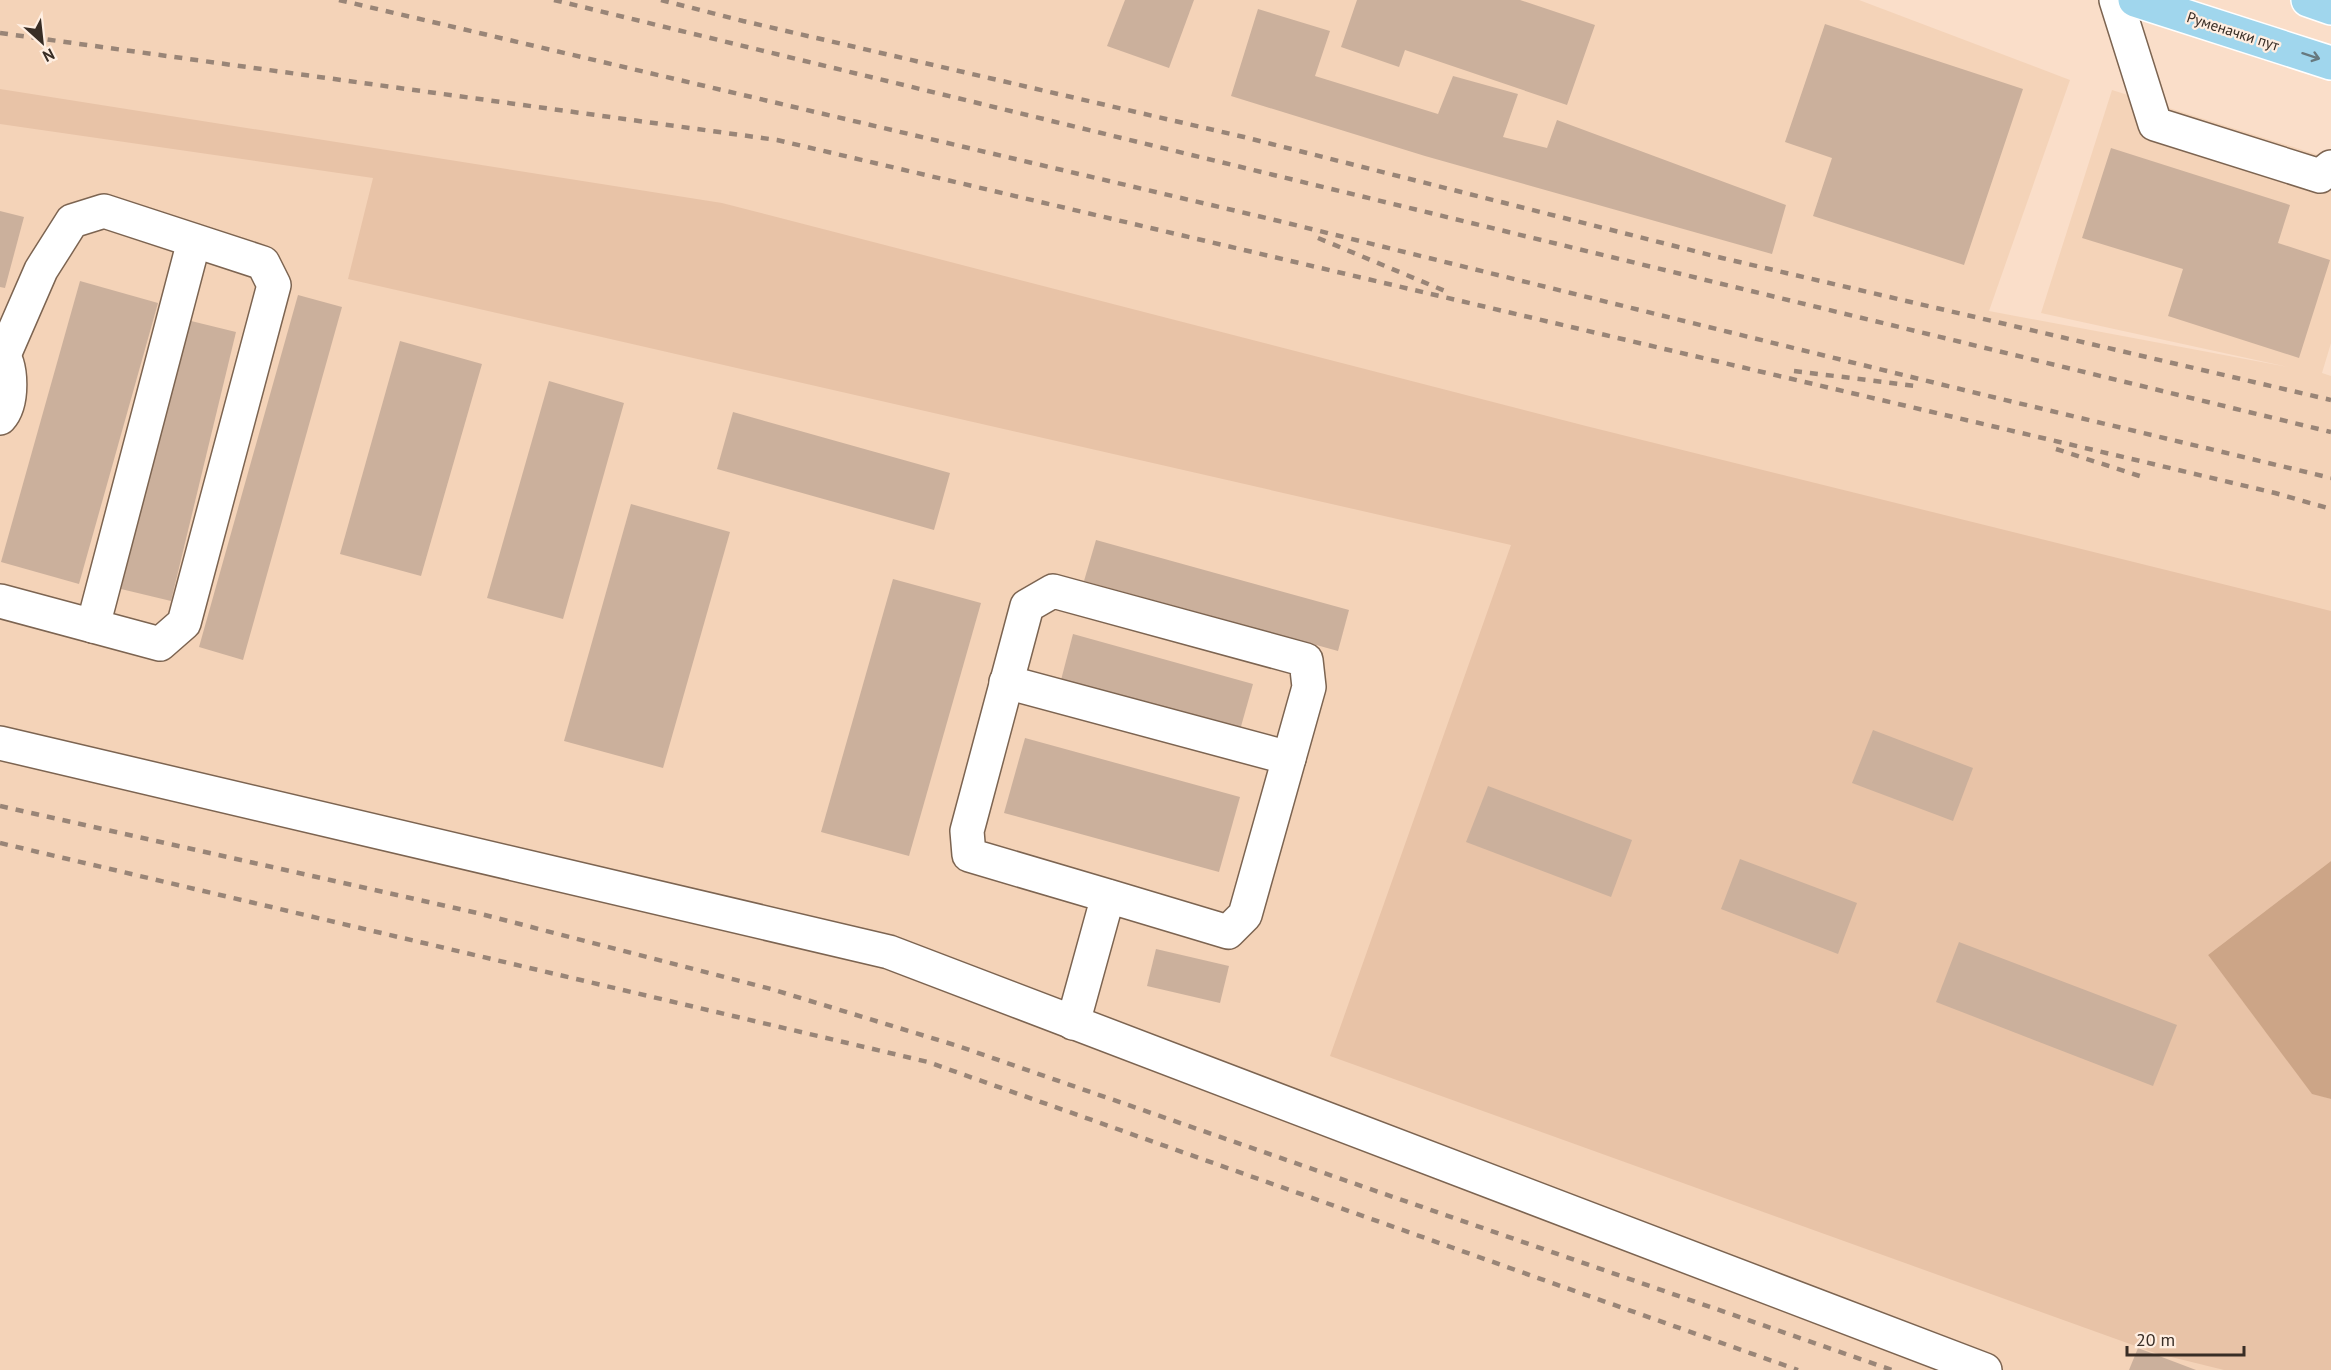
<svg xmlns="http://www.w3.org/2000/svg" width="2331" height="1370" viewBox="0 0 2331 1370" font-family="'PT Sans',sans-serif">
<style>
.built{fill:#f4d3b8}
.green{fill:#e8c3a7}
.forest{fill:#cca587}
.building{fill:#cbb09c}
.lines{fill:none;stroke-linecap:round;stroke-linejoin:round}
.minor-casing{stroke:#7c6451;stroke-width:36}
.major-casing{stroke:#fff;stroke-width:36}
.minor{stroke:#fff;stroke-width:33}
.major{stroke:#a0d6ed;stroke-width:33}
.rail{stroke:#998577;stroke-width:4.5;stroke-dasharray:8 8;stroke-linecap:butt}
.oneway{stroke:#67797f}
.labels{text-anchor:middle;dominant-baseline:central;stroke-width:4.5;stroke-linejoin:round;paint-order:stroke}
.street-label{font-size:15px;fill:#382d25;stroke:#ffeee1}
</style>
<rect width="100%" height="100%" fill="#fadec9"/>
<path class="built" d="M0 0H1859L2070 80 1989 311 2288 367 2041 313 2112 90 2331 159V343L2322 373 2331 376V1370H0Z"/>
<path class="green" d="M0 89 722 203 1586 426 2331 611V861L2208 955 2312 1093 2331 1099V1370H2224L2155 1353 1330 1056 1511 545 348 279 373 178 0 124Z"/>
<path class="forest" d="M2331 861V1099L2312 1094 2208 955Z"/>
<g class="building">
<path d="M1125 0H1194L1169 68 1107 46Z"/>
<path d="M1357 0H1520L1595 25 1567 105 1405 50 1399 67 1341 47Z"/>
<path d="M1258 9 1330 31 1315 76 1438 114 1453 76 1518 94 1503 137 1547 148 1557 120 1786 205 1772 254 1425 156 1231 96Z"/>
<path d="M1825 24 2023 89 1964 265 1813 216 1832 158 1785 142Z"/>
<path d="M2111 148 2290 205 2278 243 2330 260 2299 358 2168 316 2183 269 2082 238Z"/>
<path d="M0 211 24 217 5 288 0 287Z"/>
<path d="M80 281 158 303 79 584 1 562Z"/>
<path d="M298 295 342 307 243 660 199 647Z"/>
<path d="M187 320 236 332 171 601 121 589Z"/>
<path d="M400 341 482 364 421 576 340 554Z"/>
<path d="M549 381 624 403 563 619 487 598Z"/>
<path d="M733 412 950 473 934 530 717 469Z"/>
<path d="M631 504 730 532 663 768 564 741Z"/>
<path d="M1096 540 1349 610 1338 651 1084 581Z"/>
<path d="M893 579 981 603 909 856 821 832Z"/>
<path d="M1073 634 1253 684 1240 730 1061 680Z"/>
<path d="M1873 730 1973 768 1953 821 1852 783Z"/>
<path d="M1025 738 1240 797 1219 872 1004 813Z"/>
<path d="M1488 786 1632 840 1611 897 1466 842Z"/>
<path d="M1740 859 1857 903 1838 954 1721 909Z"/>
<path d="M1959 942 2177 1025 2153 1086 1936 1002Z"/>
<path d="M1156 949 1229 966 1220 1003 1147 986Z"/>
<path d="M2138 1348 2196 1370H2129Z"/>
</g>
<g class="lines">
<g class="minor-casing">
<g id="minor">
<path d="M2116 0 2155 124 2320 176 2331 167"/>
<path d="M0 351C13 365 13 404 0 418"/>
<path d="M0 601 160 644 184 623 274 285 263 263 104 211 72 221 41 270 4 355"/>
<path d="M93 626 194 241"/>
<path d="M1006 682 1289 758"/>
<path d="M0 743 889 952 1985 1370"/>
<path d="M1073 1023 1108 896 1228 932 1245 915 1309 687 1306 660 1053 591 1027 606 967 831 969 855 1108 896"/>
</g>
</g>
<g class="major-casing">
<g id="major">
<path d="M2135 0 2331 63"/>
<path d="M2308 0 2331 8"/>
</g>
</g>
<use href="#minor" class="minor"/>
<use href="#major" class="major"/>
<g class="rail">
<path d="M339 0 1279 221 1972 392 2331 478"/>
<path d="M554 0 2331 432"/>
<path d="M661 0 743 21 1244 137 1722 258 2331 400"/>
<path d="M0 33 777 140 2153 464 2275 493 2331 509"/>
<path d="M1318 238 1445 291"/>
<path d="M1794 371 1916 386"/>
<path d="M2056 449 2146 478"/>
<path d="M0 806 477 913 771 989 958 1046 1892 1370"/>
<path d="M0 843 928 1062 1798 1370"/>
</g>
</g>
<defs><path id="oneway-shaft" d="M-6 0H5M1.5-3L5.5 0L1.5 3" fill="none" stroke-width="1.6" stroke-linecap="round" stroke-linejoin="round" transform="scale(1.5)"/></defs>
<use class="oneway" href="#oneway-shaft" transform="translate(2311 56) rotate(18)"/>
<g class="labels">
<g class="street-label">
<text transform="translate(2233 31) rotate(18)">Руменачки пут</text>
</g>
</g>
<g transform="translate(42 42) rotate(153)" stroke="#ffeee1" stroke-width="4.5" paint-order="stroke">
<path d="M0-4.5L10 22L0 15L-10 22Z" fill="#382d25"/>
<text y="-9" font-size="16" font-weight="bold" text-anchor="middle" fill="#382d25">N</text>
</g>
<path d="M2127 1346v9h117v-9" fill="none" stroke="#382d25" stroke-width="3"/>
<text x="2136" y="1346" font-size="18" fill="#382d25" stroke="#ffeee1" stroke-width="4.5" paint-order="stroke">20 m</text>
</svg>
